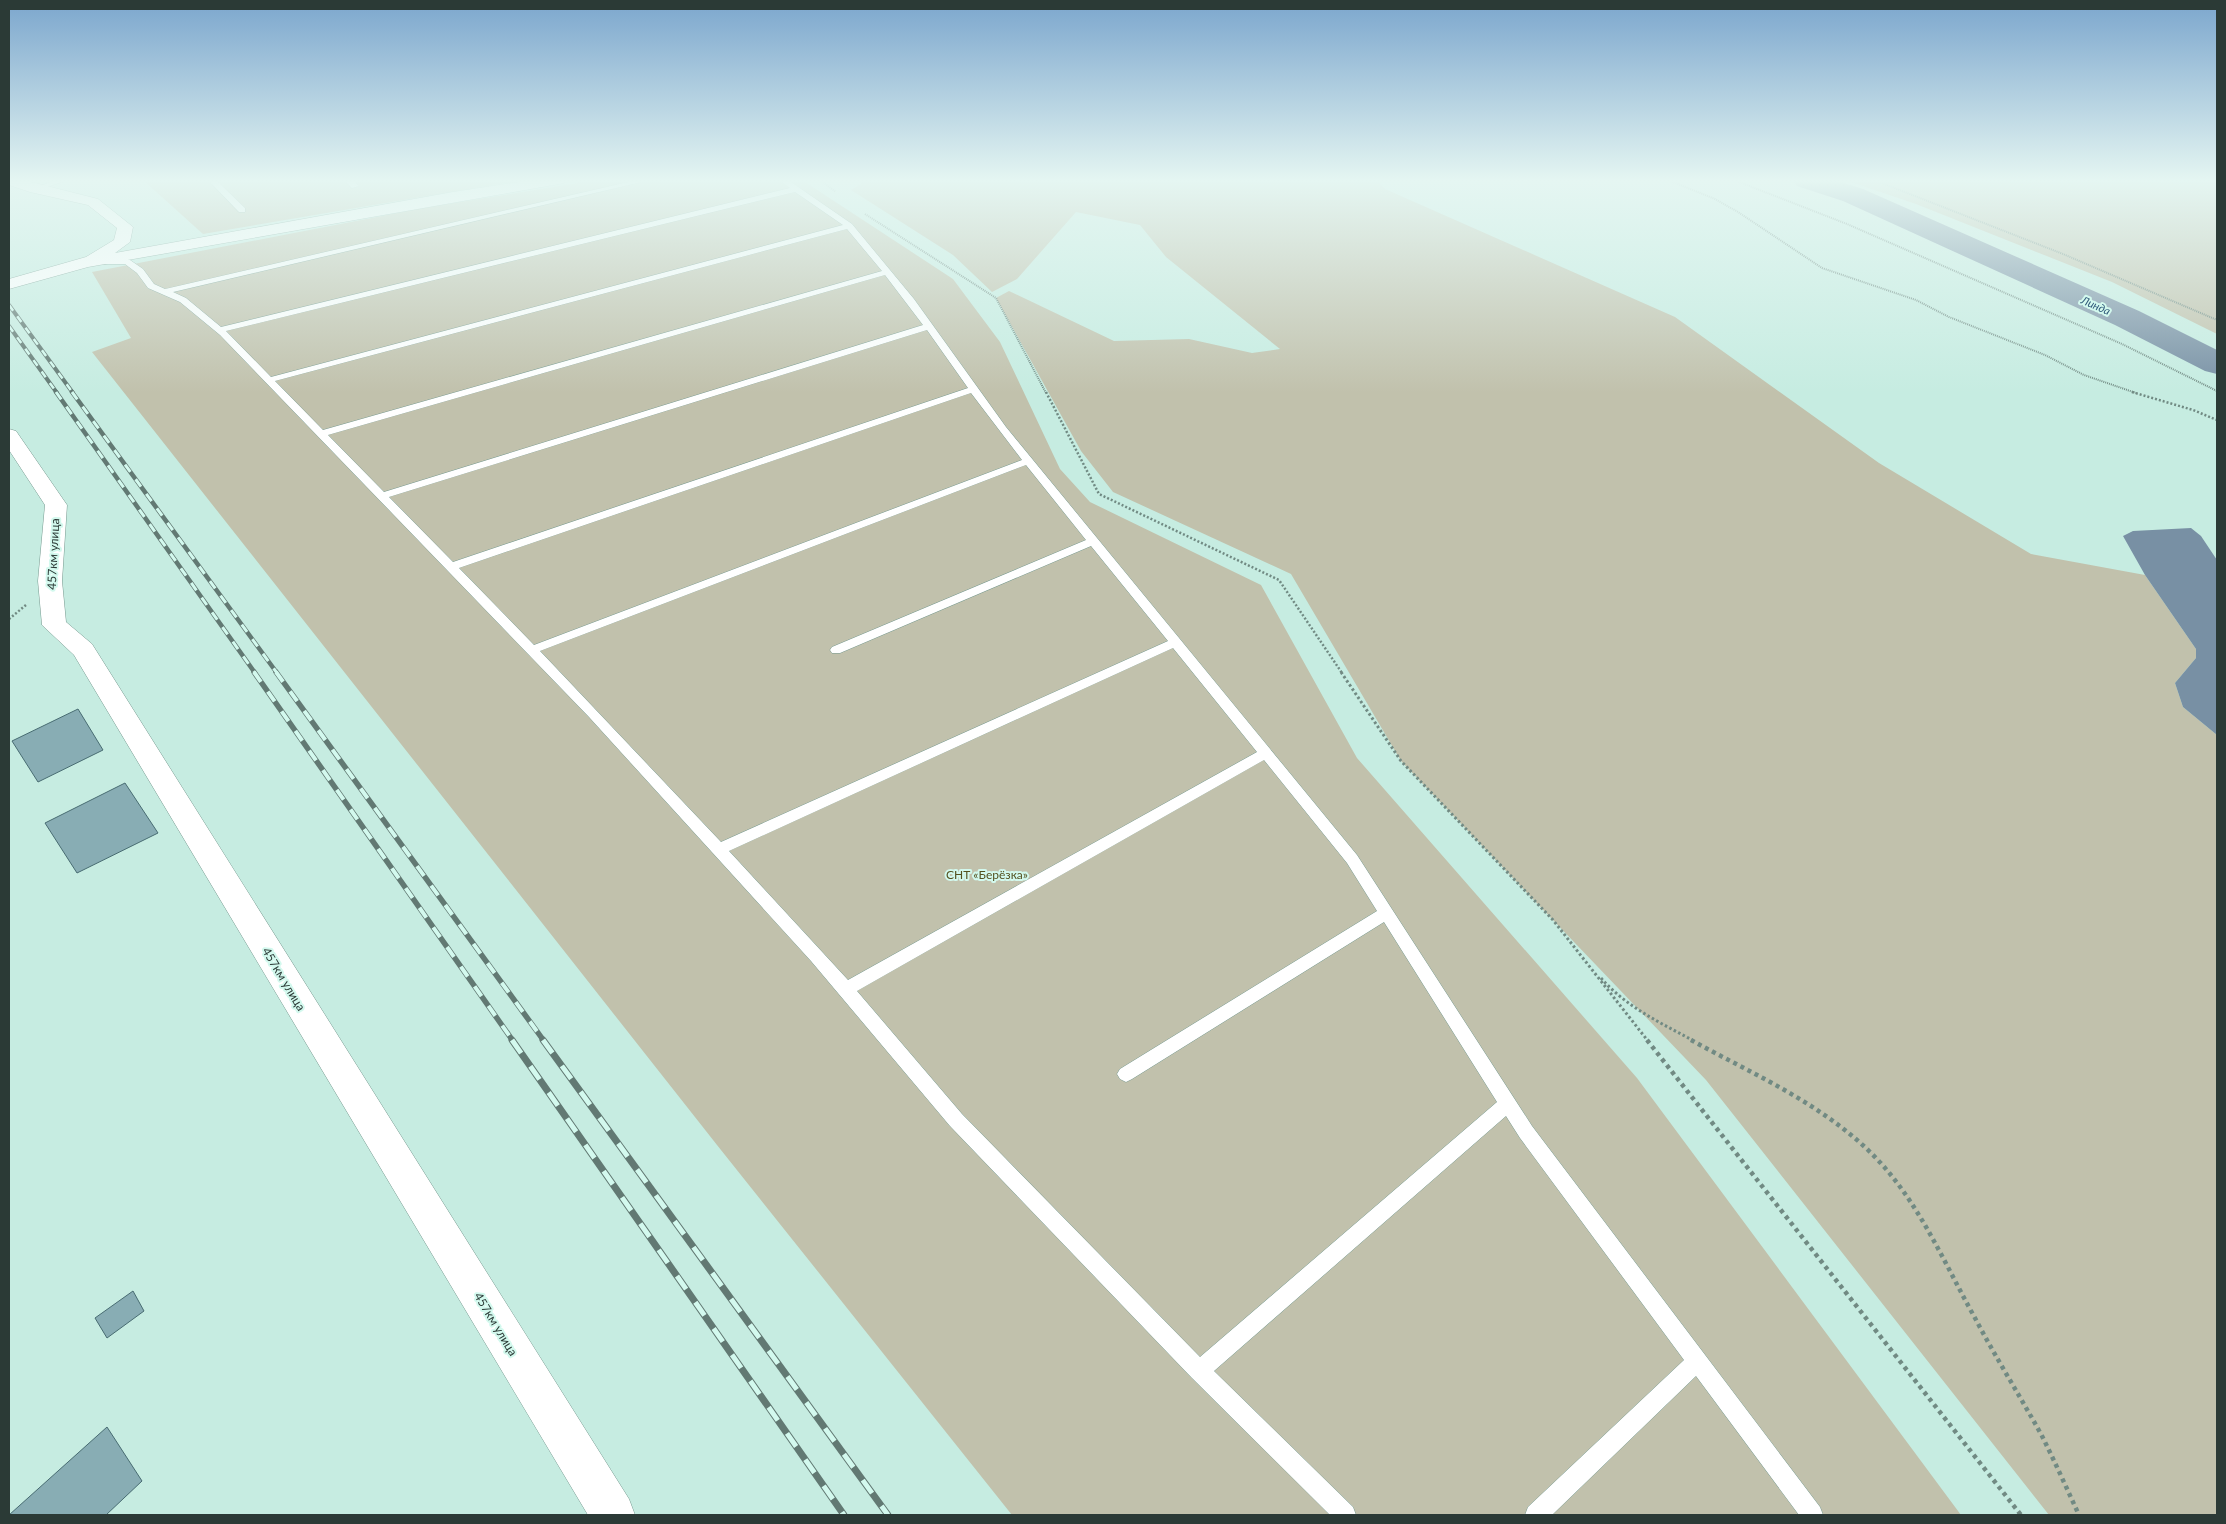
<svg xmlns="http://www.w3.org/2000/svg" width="2226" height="1524" viewBox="0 0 2226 1524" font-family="Lato,sans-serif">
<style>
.green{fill:#c1c1ac}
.water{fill:#7890a4}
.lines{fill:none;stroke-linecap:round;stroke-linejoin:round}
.river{fill:#7890a4;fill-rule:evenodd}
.building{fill:#88adb4;stroke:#486c72}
.lane-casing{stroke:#76998f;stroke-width:1}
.street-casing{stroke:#76998f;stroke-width:1}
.path-far3{stroke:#718a83;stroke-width:2;stroke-dasharray:1 1;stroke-linecap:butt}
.path-far2{stroke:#718a83;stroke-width:2.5;stroke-dasharray:2 2;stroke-linecap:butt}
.path-far1{stroke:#718a83;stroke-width:3;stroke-dasharray:2.5 2.5;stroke-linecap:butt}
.path{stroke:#718a83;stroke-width:4.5;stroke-dasharray:4 4;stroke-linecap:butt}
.lane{fill:#fff;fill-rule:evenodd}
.street{fill:#fff;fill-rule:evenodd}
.rail-far3-casing{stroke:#627973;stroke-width:4}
.rail-far2-casing{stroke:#627973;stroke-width:4.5}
.rail-far1-casing{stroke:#627973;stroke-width:5.5}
.rail-casing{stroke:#627973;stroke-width:7}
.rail-far3{stroke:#d3f9ee;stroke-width:2.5;stroke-dasharray:7;stroke-linecap:butt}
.rail-far2{stroke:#d3f9ee;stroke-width:3;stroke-dasharray:9;stroke-linecap:butt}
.rail-far1{stroke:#d3f9ee;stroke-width:4;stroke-dasharray:12;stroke-linecap:butt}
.rail{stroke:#d3f9ee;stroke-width:5;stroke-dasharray:16;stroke-linecap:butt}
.labels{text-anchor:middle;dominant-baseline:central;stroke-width:4;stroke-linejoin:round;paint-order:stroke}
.far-water-label{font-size:11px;font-style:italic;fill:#305a7a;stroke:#d3f9ee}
.street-label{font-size:12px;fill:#2b3a36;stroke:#d3f9ee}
.park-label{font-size:12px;fill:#545220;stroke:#d3f9ee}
</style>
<rect width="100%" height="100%" fill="#c6ece1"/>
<g class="green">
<path d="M143 180H522L203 234Z"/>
<path d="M597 180H802L953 279 1000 342 1060 469 1090 502 1261 585 1357 758 1637 1078 1961 1515H1012L717 1145 92 352 131 338 92 272 423 208Z"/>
<path d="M867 180H1377L1385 189 1675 317 1879 463 2031 554 2145 575 2196 649V658L2175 683 2183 707 2217 735V1515H2049L1706 1080 1401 761 1291 574 1113 492 1081 451 996 298 1009 291 1114 341 1189 339 1252 353 1280 349 1166 257 1140 225 1076 212 1017 279 992 292 953 255 851 190Z"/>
<path d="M1845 180H2217V334L2112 282 1916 204Z"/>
</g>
<path class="water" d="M2191 528 2201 536 2217 560V735L2183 707 2175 683 2196 658V649L2145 575 2123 536 2133 531Z"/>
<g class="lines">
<path class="river" d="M1793 180H1834L1863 189 2139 311 2217 350V374L2205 371 2115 325 1843 201 1797 186Z"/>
</g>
<g class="building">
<path d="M78 709 103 750 38 782 12 741Z"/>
<path d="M125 783 158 833 77 873 45 823Z"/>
<path d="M133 1291 144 1311 107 1338 95 1318Z"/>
<path d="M107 1427 142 1481 106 1515H9Z"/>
</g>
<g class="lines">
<g class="lane-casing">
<g id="lane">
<path d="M57 180H68L35 191 31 189Z"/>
<path d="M208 180H216L245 208V212H239Z"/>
<path d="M344 180H352L359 186 352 188Z"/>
<path d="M637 180H650L173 292 186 298 221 327 790 188 779 180H788L852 224 914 299 1006 427 1357 855 1532 1126 1820 1507 1823 1515H1799L1696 1376 1552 1515H1525L1528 1507 1684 1360 1520 1138 1506 1116 1214 1371 1353 1507 1356 1515H1330L1192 1378 950 1126 811 961 589 717 220 335 180 302 148 288 137 273 125 264H96L92 262 96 260H130L143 269 154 284 165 289ZM795 192 843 225 271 377 226 331ZM847 229 882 271 323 430 275 381ZM885 275 923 325 384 492 328 435ZM927 330 968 388 453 562 389 497ZM971 393 1022 460 534 645 459 568ZM1026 465 1086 540 832 647 830 650 832 653H840L1091 546 1168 641 721 842 540 651ZM1173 648 1257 752 848 980 729 851ZM1264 760 1347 863 1377 911 1120 1069 1117 1074 1120 1079 1126 1082 1132 1079 1384 922 1497 1102 1200 1357 962 1114 857 991Z"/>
</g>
</g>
<g class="street-casing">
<g id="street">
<path d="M9 180H23L98 199 133 227 130 242 115 253 453 192 532 180H566L564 183 559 184 88 267 9 289V279L86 257 114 240 117 228 88 205 30 192 9 185Z"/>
<path d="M9 429 16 431 67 505 62 581 66 622 92 644 629 1499 635 1515H588L74 655 42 625 38 581 45 505 9 450Z"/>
</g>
</g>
<g class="path-far3">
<path d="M820 180 836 192"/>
<path d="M1668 180 1715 199 1738 212 1822 268 1916 300 1949 317 2045 355 2084 375 2136 393"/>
<path d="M1734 180 1847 224 2122 344 2217 391"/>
<path d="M1874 180 2063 254 2217 320"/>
<path d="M865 214 996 298 1046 393"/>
</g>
<g class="path-far2">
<path d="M1046 392 1099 494 1279 580 1342 673"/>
<path d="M2132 392 2193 410 2217 420"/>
<path d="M9 619 26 605"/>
</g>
<g class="path-far1">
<path d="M1341 672 1401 761 1553 920 1648 1041"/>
<path d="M1601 978C1626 1007 1661 1023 1694 1041"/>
</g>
<g class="path">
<path d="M1647 1040 2021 1515"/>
<path d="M1691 1040C1751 1073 1818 1102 1868 1150 1917 1197 1942 1259 1975 1318 1996 1358 2020 1396 2042 1436 2055 1462 2067 1489 2079 1515"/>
</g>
<use href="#lane" class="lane"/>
<use href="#street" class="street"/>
<g class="rail-far3-casing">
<g id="rail-far3">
<path d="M9 305 73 393"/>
<path d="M9 326 57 393"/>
</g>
</g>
<g class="rail-far2-casing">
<g id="rail-far2">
<path d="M56 392 255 673"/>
<path d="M72 392 277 673"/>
</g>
</g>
<g class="rail-far1-casing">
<g id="rail-far1">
<path d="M254 672 513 1041"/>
<path d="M276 672 544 1041"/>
</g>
</g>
<g class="rail-casing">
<g id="rail">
<path d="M512 1040 844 1515"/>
<path d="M543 1040 888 1515"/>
</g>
</g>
<use href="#rail-far3" class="rail-far3"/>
<use href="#rail-far2" class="rail-far2"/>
<use href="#rail-far1" class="rail-far1"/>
<use href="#rail" class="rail"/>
</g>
<linearGradient id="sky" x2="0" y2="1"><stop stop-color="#7ba6cd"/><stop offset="0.46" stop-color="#e5f6f2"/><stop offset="1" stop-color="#e5f6f2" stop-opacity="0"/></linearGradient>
<rect width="2226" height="393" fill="url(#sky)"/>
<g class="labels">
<g class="far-water-label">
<text transform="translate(2096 305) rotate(24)">Линда</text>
</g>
<g class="street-label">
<text transform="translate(53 554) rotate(-87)">457км улица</text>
<text transform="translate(284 979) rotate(59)">457км улица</text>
<text transform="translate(496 1324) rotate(59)">457км улица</text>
</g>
<g class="park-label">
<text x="987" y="874">СНТ «Берёзка»</text>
</g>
</g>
<rect width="2226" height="1524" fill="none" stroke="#2b3a36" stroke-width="20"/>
</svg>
